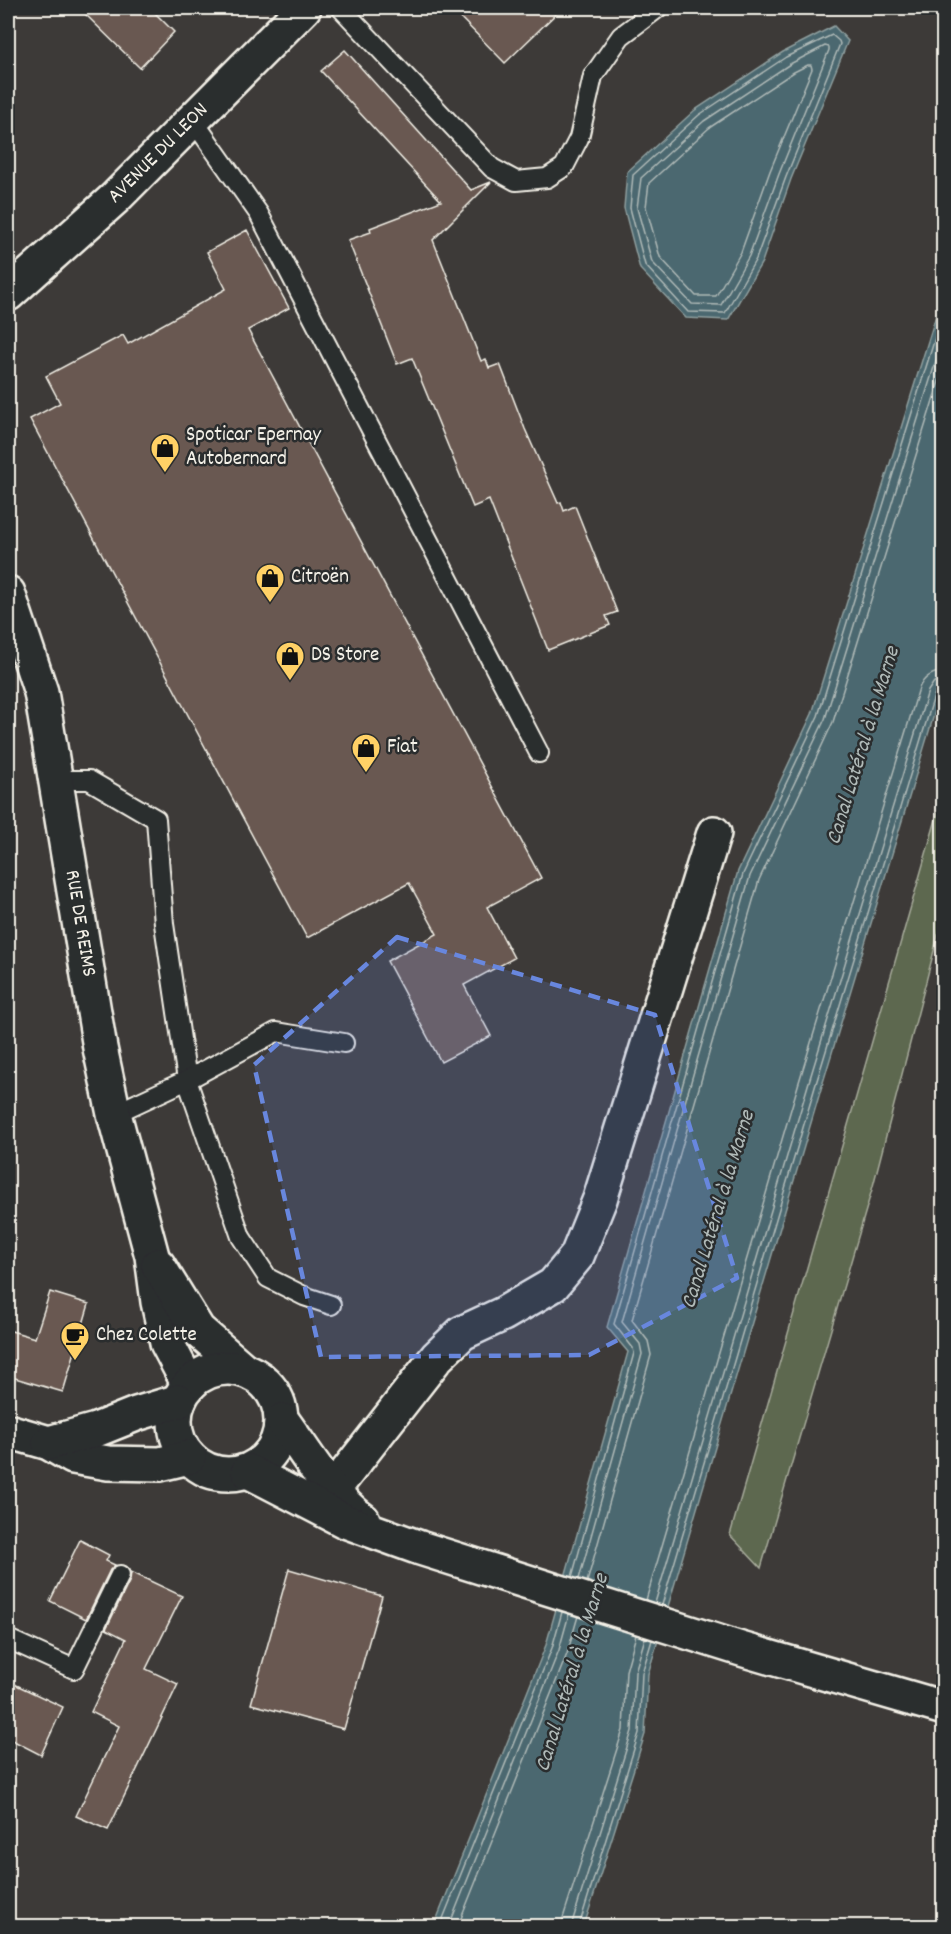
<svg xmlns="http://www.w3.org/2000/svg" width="951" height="1934" viewBox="0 0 951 1934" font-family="Dekko,sans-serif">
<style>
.green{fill:#5d684f;stroke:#a8ac9c;stroke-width:1.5}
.water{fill:#4b686f;stroke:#8f9f9f;stroke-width:1.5}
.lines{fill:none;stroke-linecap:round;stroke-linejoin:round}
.shore{stroke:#b0bab8;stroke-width:1.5}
.building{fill:#695951;stroke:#f4f1e8;stroke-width:1.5}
.service-casing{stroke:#f4f1e8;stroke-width:22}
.minor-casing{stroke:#f4f1e8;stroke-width:38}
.secondary-casing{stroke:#f4f1e8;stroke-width:38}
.service{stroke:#2a2d2e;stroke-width:18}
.minor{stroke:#2a2d2e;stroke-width:33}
.secondary{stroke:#2a2d2e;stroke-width:33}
.marked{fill:#6887de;fill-opacity:0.2;stroke:#6887de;stroke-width:4.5;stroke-dasharray:12 8;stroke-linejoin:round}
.labels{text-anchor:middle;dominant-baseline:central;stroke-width:5;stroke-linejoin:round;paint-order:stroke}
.street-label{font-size:21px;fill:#f4f1e8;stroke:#2a2d2e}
.poi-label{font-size:21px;fill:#f4f1e8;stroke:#2a2d2e;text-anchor:start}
.water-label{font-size:22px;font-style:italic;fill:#b0bab8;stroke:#2a2d2e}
</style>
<rect width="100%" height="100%" fill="#3d3a38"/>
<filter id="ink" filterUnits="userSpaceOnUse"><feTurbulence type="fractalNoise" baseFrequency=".0167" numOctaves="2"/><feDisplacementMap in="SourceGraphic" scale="12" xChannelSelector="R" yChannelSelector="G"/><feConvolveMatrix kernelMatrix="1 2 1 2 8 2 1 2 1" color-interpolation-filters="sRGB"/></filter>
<g filter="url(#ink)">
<path class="green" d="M943 795V916L873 1186 761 1568 730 1535Z"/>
<g class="water">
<path d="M834 26 848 41 791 179 762 262 728 320 686 318 640 269 624 208 627 172 695 110 783 52Z"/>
<path d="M943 293V685L821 1089 648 1674 645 1734 584 1926H434L546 1645 628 1352 607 1327 738 871 812 714Z"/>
</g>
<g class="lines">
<g class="shore">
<path d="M832 35 839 41 840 44 786 177 756 259 725 313 688 312 645 265 630 208 633 175 699 115 786 57Z"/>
<path d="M825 46 829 47V50L779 174 749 256 721 305 692 304 652 262 637 208 641 178 704 121 790 64Z"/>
<path d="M808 65H811L812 69 770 171 741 252 716 296H696L660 257 646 207 649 183 709 128 794 72Z"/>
<path d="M572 1577 634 1353 633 1348 614 1324 743 874 818 716 944 309"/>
<path d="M579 1579 642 1354 640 1344 622 1322 750 876 825 719 944 335"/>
<path d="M587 1582 651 1355 648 1341 632 1320 759 880 833 722 944 365"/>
<path d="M646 1600 799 1082 919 688C924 677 932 672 944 671"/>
<path d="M655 1603 808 1085 928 691 934 682 944 680"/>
<path d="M662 1605 815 1087 935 693 938 689 944 688"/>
<path d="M440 1926 552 1648 562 1612"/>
<path d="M449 1926 559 1650 569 1614"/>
<path d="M458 1926 567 1654 578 1616"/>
<path d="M562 1926 563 1918 623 1730 626 1671 636 1635"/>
<path d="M571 1926 632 1731 635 1672 645 1638"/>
<path d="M579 1926 639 1733 642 1673 652 1640"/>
</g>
</g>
<g class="building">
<path d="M79 8H150L174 32 140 68Z"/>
<path d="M451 8H562L505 63Z"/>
<path d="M345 50 471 190 491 182 433 240 481 361 486 359 489 368 500 364 525 429 558 503 561 502 564 511 575 506 617 612 606 616 610 625 548 650 489 500 473 507 412 358 397 364 348 240 371 232 370 228 441 201 321 71Z"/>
<path d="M247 230 289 308 248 330 541 878 487 907 514 958 464 985 491 1036 441 1062 387 961 437 934 409 883 307 938 30 419 60 403 46 376 123 335 128 344 226 289 207 252Z"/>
<path d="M50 1292 89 1304 63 1392 8 1376V1330L35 1338Z"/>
<path d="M80 1540 109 1555 106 1561 115 1565 110 1570 86 1619 50 1601Z"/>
<path d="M289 1569 382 1596 344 1729 251 1704Z"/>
<path d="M131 1572 182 1596 146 1669 178 1684 108 1830 76 1816 119 1726 91 1712 126 1639 106 1629 130 1580Z"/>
<path d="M8 1681 63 1707 41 1755 8 1738Z"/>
</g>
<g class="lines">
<g class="service-casing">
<g id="service">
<path d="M341 8 492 168 516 181 547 178 564 167 579 138 593 76 621 36 658 8"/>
<path d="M193 120 259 214 539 753"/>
<path d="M56 780H89L156 819 164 924 187 1080 241 1237 268 1278 304 1296 331 1305"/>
<path d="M114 1114 187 1080 276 1032 344 1043"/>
<path d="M8 1639 74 1669 120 1575"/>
</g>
</g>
<g class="minor-casing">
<g id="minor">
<path id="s1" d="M8 294 114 199 304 8"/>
<path d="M333 1490 437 1357 462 1333 503 1314 553 1285 577 1256 600 1199 714 833"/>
</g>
</g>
<g class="secondary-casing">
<g id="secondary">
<path id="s2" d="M8 593 41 692 100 1048 114 1114 152 1256 158 1302 167 1343 189 1385"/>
<path d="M158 1265 198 1330 244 1370"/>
<circle cx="228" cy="1421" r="53"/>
<path d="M282 1420C305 1451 332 1498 363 1520"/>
<path d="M8 1431 49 1443 73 1457 108 1463 160 1464 189 1457"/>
<path d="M49 1443 96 1430 136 1414 179 1401"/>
<path d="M248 1471 345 1521 420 1548 741 1649 944 1708"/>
</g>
</g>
<use href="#service" class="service"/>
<use href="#minor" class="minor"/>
<use href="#secondary" class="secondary"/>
</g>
</g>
<path class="marked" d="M397 937 655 1015 737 1278 589 1355 321 1357 254 1065Z"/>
<defs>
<g id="shop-pin" transform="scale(1.5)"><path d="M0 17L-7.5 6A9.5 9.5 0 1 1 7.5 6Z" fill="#ffd166" stroke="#2a2d2e"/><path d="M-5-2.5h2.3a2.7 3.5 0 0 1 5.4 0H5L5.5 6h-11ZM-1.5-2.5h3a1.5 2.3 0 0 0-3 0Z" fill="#111"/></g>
<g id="cafe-pin" transform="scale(1.5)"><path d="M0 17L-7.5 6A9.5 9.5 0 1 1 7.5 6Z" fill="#ffd166" stroke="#2a2d2e"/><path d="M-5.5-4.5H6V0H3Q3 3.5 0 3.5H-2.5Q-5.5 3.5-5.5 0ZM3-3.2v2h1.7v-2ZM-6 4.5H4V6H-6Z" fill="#111"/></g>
</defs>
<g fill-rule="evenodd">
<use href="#shop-pin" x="165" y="448"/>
<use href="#shop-pin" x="270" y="578"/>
<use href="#shop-pin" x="290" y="656"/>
<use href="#shop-pin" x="366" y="748"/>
<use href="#cafe-pin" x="75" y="1336"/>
</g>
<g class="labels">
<g class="street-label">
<text stroke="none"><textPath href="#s1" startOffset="206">AVENUE DU LEON</textPath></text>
<text stroke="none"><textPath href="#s2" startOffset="339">RUE DE REIMS</textPath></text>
</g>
<g class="poi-label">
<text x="186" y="436">Spoticar Epernay<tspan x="186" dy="24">Autobernard</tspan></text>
<text x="291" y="578">Citroën</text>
<text x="311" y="656">DS Store</text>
<text x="387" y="748">Fiat</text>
<text x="96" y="1336">Chez Colette</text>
</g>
<g class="water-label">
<text transform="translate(864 746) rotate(-73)">Canal Latéral à la Marne</text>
<text transform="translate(719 1210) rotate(-73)">Canal Latéral à la Marne</text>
<text transform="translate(573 1673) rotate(-73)">Canal Latéral à la Marne</text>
</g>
</g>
<rect width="951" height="1934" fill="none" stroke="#2a2d2e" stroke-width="30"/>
<rect x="15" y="15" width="921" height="1904" fill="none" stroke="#f4f1e8" stroke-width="2" filter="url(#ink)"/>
</svg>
